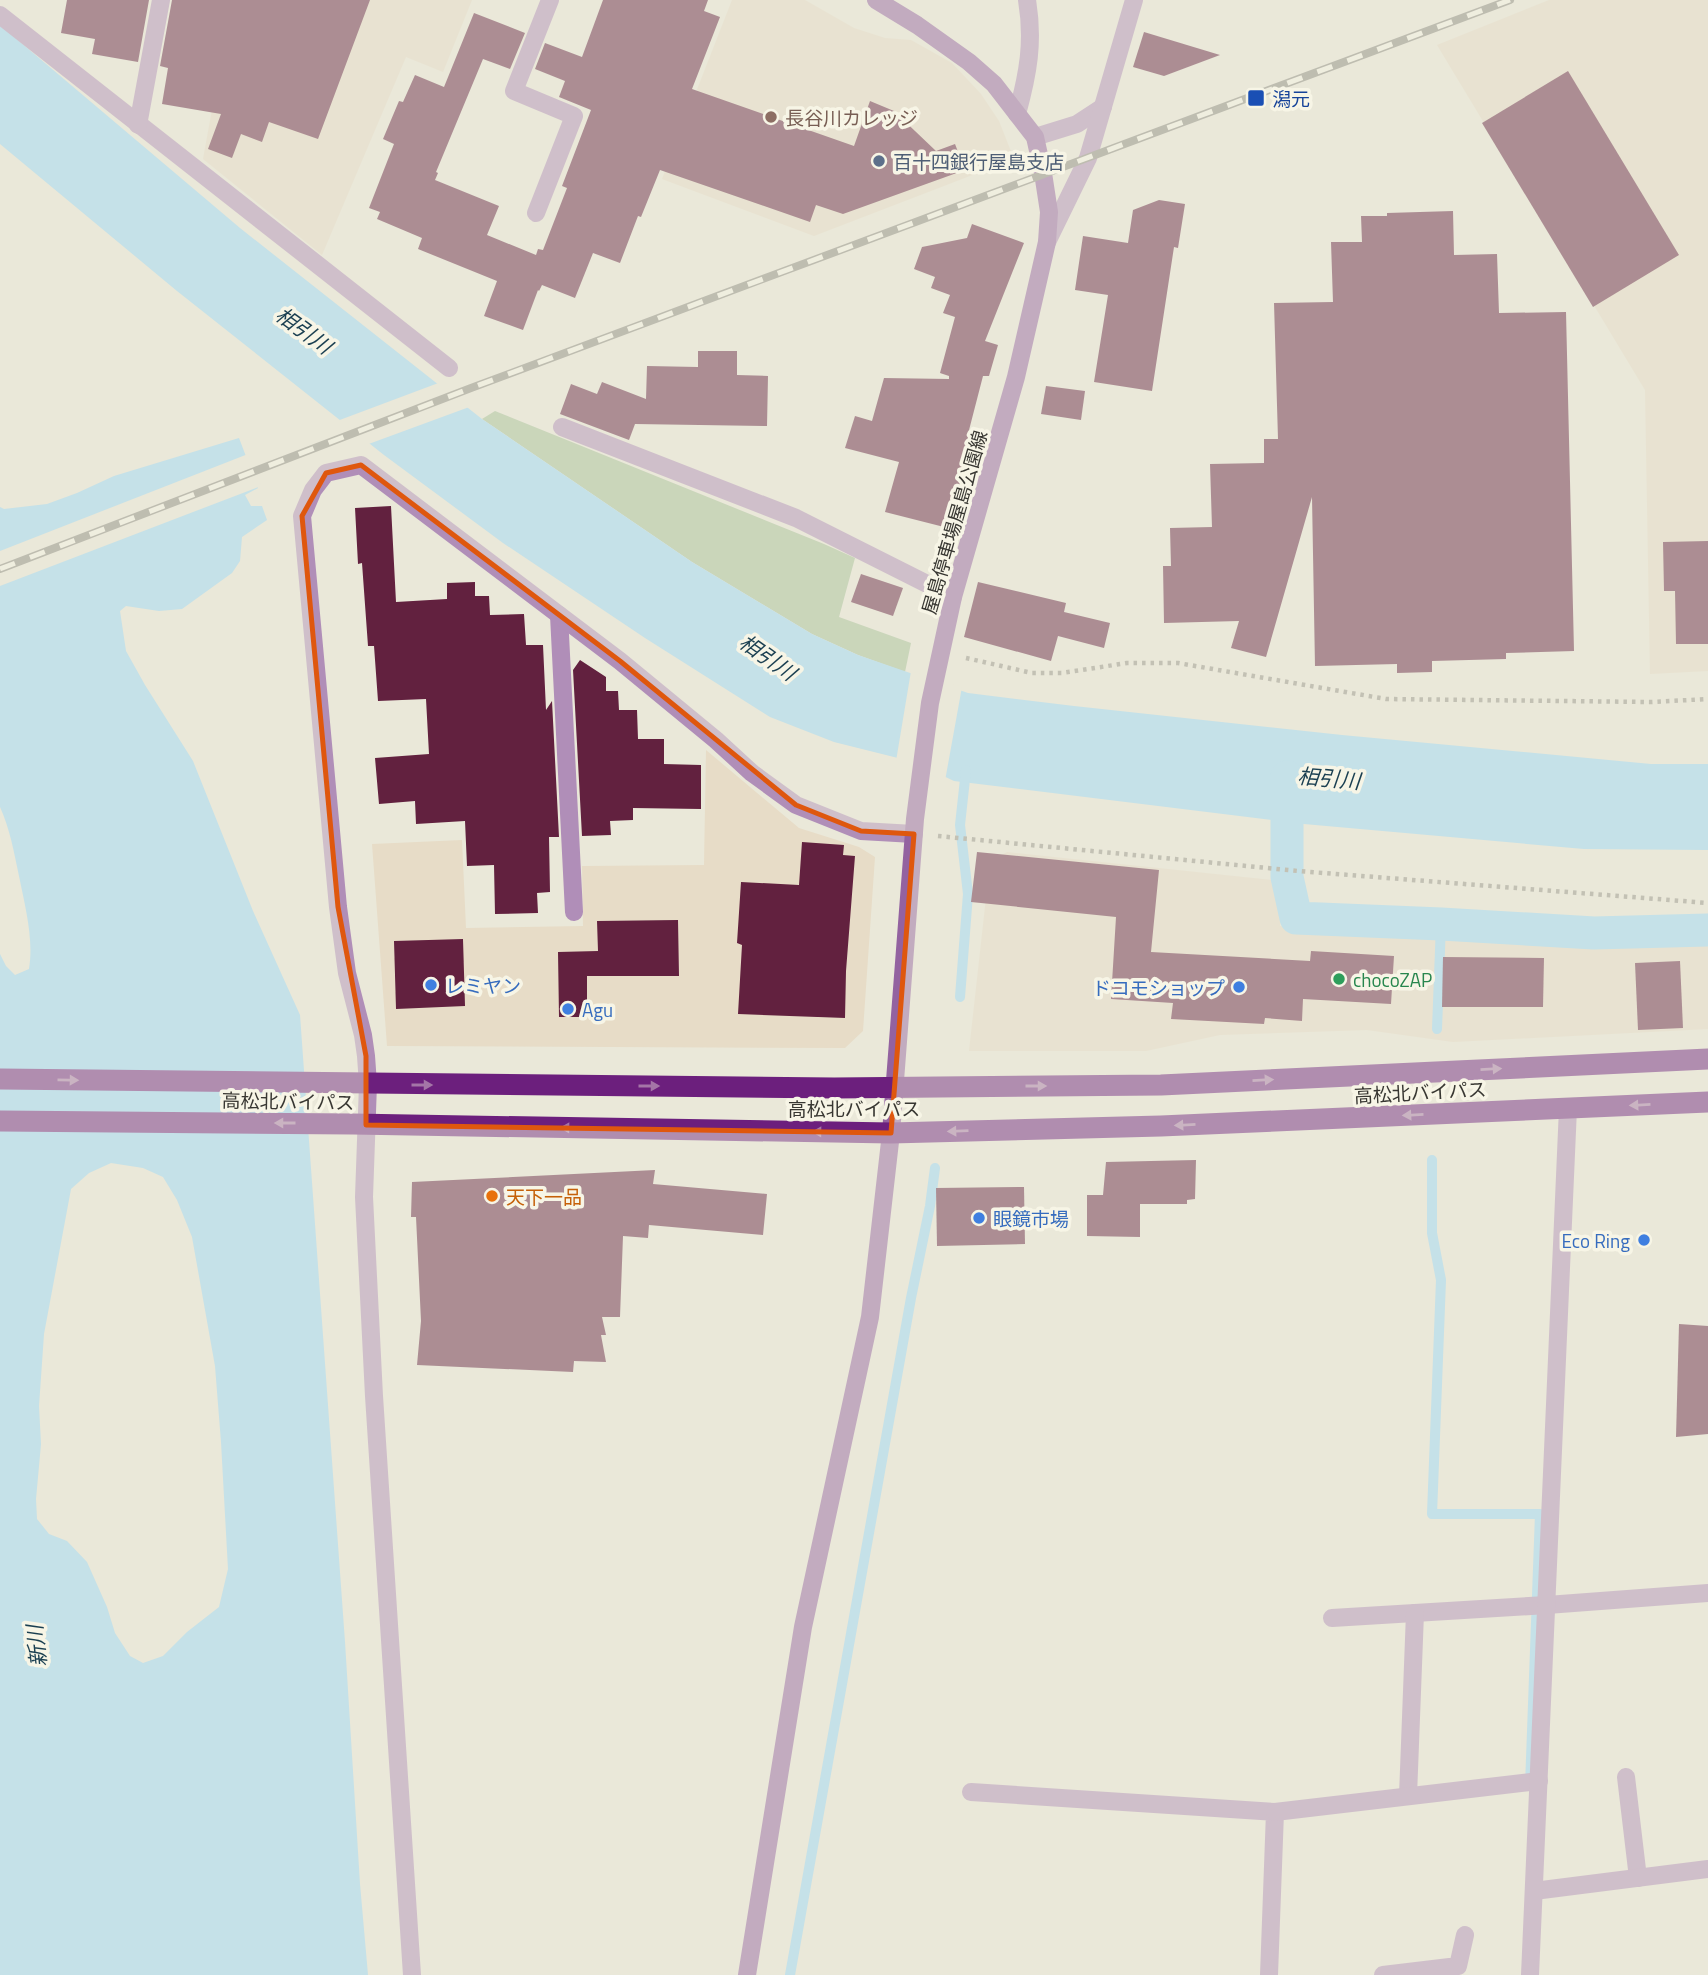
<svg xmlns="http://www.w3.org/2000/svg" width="1708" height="1975" viewBox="0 0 1708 1975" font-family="'Titillium Web','Noto Sans JP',sans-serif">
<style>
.commercial{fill:#e7dcc7}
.green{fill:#a4c096}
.water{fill:#99d9fa;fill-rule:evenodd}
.pier{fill:#eae8d9}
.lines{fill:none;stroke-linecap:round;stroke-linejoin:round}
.stream{stroke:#99d9fa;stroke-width:10}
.canal{stroke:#99d9fa;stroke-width:33}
.building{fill:#62213f}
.path{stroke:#949288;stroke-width:4.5;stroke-dasharray:3.5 5;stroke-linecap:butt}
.lane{stroke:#b08eb8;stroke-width:18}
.street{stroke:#b08eb8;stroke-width:18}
.secondary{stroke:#9362a0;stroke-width:18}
.highway{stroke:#6c1f7d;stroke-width:21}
.rail-casing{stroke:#8a897f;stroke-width:8}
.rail{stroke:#f7f5e6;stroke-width:5;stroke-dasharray:16;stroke-linecap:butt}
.oneway{fill:#a475a7}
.marked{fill:none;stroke:#df570e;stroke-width:5;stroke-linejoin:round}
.transit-dot{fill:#1a4fb4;stroke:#f7f5e6;stroke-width:2.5}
.education-dot{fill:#8d6e63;stroke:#f7f5e6;stroke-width:2.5}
.service-dot{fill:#5c6f8a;stroke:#f7f5e6;stroke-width:2.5}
.leisure-dot{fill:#2e9e5b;stroke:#f7f5e6;stroke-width:2.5}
.shop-dot{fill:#3f7fe0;stroke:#f7f5e6;stroke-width:2.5}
.food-dot{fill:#e8710a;stroke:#f7f5e6;stroke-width:2.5}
.labels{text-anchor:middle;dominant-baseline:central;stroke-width:7;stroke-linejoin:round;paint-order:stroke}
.transit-label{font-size:19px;fill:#164399;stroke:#f7f5e6;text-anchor:start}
.education-label{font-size:19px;fill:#785e54;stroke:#f7f5e6;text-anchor:start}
.service-label{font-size:19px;fill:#4e5e75;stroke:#f7f5e6;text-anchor:start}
.street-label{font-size:19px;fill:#383732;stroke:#f7f5e6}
.leisure-label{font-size:19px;fill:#27864d;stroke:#f7f5e6;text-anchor:start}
.shop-label{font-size:19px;fill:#366cbe;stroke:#f7f5e6;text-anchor:start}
.food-label{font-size:19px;fill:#c56008;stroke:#f7f5e6;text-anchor:start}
.water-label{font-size:21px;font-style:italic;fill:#1a3f51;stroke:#f7f5e6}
</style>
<rect width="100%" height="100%" fill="#eae8d9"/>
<g class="commercial">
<path d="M232 0H472L443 72 406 57 322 255 203 159Z"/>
<path d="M732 0H805L854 28 885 38 911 40 952 63 981 94 999 121 1014 159 814 236 662 179Z"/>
<path d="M1549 0H1708V671L1650 674 1645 390 1437 45Z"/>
<path d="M706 750 799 828 859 847 875 857 863 1031 845 1048 387 1046 372 844 462 840 466 928 583 926 582 866 704 865Z"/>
<path d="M1007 852 1282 881 1280 926 1586 944 1708 943V1029L1453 1042 1367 1030 1220 1035 1146 1051H969L990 862Z"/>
</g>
<path class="green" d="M495 411 824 544 855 558 839 617 911 643 905 672 858 655 812 634 692 562 482 419Z"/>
<g class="water">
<path d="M0 25 240 228 482 419 692 562 812 634 858 655 968 693 1074 706 1342 735 1651 764H1708V850L1584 849 1304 824 954 781 914 762 834 742 770 717 645 638 503 543 384 455 177 291 0 144Z"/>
<path d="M239 438 258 488 245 495 251 506H262L267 520 242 537 240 561 232 573 182 609 159 611 126 606 120 611 126 651 145 685 193 761 253 911 300 1015 345 1642 360 1884 368 1975H0V954L6 966 15 975 29 969C34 939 25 906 19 876 14 852 10 829 0 807V507L4 509 47 504 77 493 114 476ZM111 1163 143 1168 163 1177 177 1200 192 1237 215 1366 221 1442 228 1569 219 1607 187 1632 163 1656 143 1663 130 1656 115 1633 107 1607 87 1562 67 1541 49 1534 37 1519 36 1499 41 1444 39 1406 44 1334 71 1189 89 1173Z"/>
</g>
<g class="pier">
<path d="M441 382 472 406 366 445 337 421Z"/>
<path d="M248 454 261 486 0 586V551Z"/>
<path d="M911 671 962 687 945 781 912 766 896 761Z"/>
</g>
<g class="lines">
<g class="stream">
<path d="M960 997 968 894 960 825 966 770"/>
<path d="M1437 1029 1441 924"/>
<path d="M1432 1160V1233L1441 1280 1432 1514H1540L1530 1786"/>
<path d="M790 1975 911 1298 930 1206 935 1168"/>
</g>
<path class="canal" d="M1287 777V877L1296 918 1441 924 1594 933 1708 930"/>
</g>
<g class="building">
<path d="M67 0H149L138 62 92 54 95 39 61 33Z"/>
<path d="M172 0H370L318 139 269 122 262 142 241 134 232 158 208 149 221 114 162 104 168 68 160 66Z"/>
<path d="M603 0H708L704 11 720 17 692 89 854 146 870 101 894 111 936 151 955 144 965 170 843 214 816 205 810 222 660 170 641 217 638 216 620 263 593 253 575 298 542 285 539 291 538 290 523 330 484 316 497 281 418 249 422 238 377 219 380 212 369 208 394 144 383 139 399 101 403 102 415 75 444 87 474 13 525 33 510 69 483 59 436 172 438 173 435 180 499 206 487 235 536 255 538 249 543 250 567 188 562 186 591 110 559 97 565 81 535 69 545 43 582 57Z"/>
<path d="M1144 32 1220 55 1164 76 1133 67Z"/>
<path d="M1568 71 1679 255 1593 307 1482 123Z"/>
<path d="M1159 200 1185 204 1178 248 1174 247 1152 391 1094 382 1108 295 1075 290 1083 236 1128 243 1133 210Z"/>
<path d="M1453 211 1454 255 1497 254 1499 313 1566 312 1574 651 1506 653V659L1432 661V672L1397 673V664L1315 666 1312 497 1266 657 1231 648 1239 621 1164 623 1163 566H1171L1170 528 1212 527 1210 464 1264 463V439H1278L1274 303 1333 302 1331 242H1362L1361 216H1387V213Z"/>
<path d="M972 224 1024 243 985 341 998 345 989 376H983L968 434 973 436 948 528 885 512 899 462 845 448 855 416 872 421 884 378 949 379V376L940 373 955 317 943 313 950 295 931 288 935 277 914 269 922 247 967 238Z"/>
<path d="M698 351H737V375L768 376 767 426 635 424 629 440 560 414 571 384 597 394 602 382 646 399 647 366 698 367Z"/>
<path d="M1046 386 1085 391 1081 420 1041 414Z"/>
<path d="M391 506 396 602 447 599V583L475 582V596H489L490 615 524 614 526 645H543L546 710 552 701 559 837H549L550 892 537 893 538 913 495 914 494 865 467 866 465 821 416 824 415 801 379 804 375 758 429 754 426 699 378 701 374 646H368L362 563 358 564 355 508Z"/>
<path d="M1708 541V644H1676L1675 591H1664L1663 542Z"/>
<path d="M861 574 903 588 893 616 851 602Z"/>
<path d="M978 582 1066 603 1064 612 1110 623 1104 648 1058 636 1051 661 964 637Z"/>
<path d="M580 660 606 677V691H618L619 710H637L638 739H664V764L701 765V809L633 808V820L610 821 611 835 582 836 573 670Z"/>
<path d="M802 842 844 845 843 855 855 856 846 971 845 1018 738 1014 742 945 737 943 741 882 799 885Z"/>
<path d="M977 852 1159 870 1151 952 1310 961 1311 951 1394 956 1391 1004 1303 999 1302 1021 1265 1018 1264 1024 1171 1019 1173 1003 1111 999 1116 917 971 902Z"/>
<path d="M678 920 679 976H587V1017H559L558 952 598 951 597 921Z"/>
<path d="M463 939 465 1006 396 1009 394 941Z"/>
<path d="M1443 957 1544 958 1543 1007H1442Z"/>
<path d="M1680 961 1683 1028 1638 1030 1635 963Z"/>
<path d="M1196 1160 1195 1199 1187 1200V1204H1140V1237L1087 1236V1195H1103L1106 1162Z"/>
<path d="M655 1170 653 1184 767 1194 763 1235 649 1225 648 1238 623 1236 620 1317H602L606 1335H601L606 1362 574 1361 573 1372 417 1365 421 1321 416 1217H411L412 1182Z"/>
<path d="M1024 1187 1025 1244 937 1246 936 1188Z"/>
<path d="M1679 1324 1708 1326V1434L1676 1437Z"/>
</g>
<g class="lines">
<g class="path">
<path d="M966 658 1032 673H1062L1127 663H1178L1386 699 1651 702 1708 699"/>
<path d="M938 836 1298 871 1708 903"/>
</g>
<path class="lane" d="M536 213 574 116 514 91 550 0"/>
<g class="street">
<path d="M0 15 449 368"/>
<path d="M1017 114C1028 74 1034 42 1027 0"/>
<path d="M138 125 161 0"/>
<path d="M1035 137 1077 124 1103 107"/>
<path d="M1047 242 1088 158 1134 0"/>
<path d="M562 427 796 518 953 597"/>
<path d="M559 615 574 912"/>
<path d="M1332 1618 1547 1605 1708 1593"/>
<path d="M1626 1777 1638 1878"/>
<path d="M971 1792 1275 1812 1269 1975"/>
<path d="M1408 1796 1415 1613"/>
<path d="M1275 1812 1539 1781"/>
<path d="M1534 1891 1708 1869"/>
<path d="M412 1975 374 1396 364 1197 368 1084 366 1056 363 1035 347 973 338 907 302 516 313 490 326 473 361 465 620 661 716 740 752 773 796 805 861 831 914 834"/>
<path d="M1383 1975 1458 1966 1465 1935"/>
<path d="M1530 1975 1568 1108"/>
</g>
<path class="secondary" d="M747 1975 803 1627 870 1317 891 1133 915 819 930 703 953 597 1016 377 1047 242 1049 212 1043 173 1035 137 994 84 969 62 917 25 876 0"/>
<g class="highway">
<path d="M0 1079 834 1088 1161 1085 1708 1059"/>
<path d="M0 1121 353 1124 891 1133 1161 1126 1708 1102"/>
</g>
<g class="rail-casing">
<path id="rail" d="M0 569 471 388 1510 0"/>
</g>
<use href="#rail" class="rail"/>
</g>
<defs><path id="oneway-solid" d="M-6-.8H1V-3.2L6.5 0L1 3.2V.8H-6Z" transform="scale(1.75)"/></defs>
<g class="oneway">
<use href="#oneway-solid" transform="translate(1491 1069) rotate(-3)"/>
<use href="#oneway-solid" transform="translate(68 1080) rotate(1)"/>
<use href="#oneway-solid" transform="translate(1263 1080) rotate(-3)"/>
<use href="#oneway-solid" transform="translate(422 1085)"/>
<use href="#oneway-solid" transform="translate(649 1086)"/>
<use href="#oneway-solid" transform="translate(1036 1086)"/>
<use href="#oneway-solid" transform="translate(1640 1105) rotate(177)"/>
<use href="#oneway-solid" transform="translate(1413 1115) rotate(177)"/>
<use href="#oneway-solid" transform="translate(285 1123) rotate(-180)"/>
<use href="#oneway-solid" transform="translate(1185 1125) rotate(177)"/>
<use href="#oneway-solid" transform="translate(571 1128) rotate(-179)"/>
<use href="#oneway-solid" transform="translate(958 1131) rotate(178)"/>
<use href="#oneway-solid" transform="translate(823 1132) rotate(-179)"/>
</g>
<path d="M0 0H1708V1975H0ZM361 465 620 661 796 805 861 831 914 834 891 1133 366 1125V1056L338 907 302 516 326 473Z" fill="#eae8d9" fill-opacity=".55" fill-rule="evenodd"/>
<path class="marked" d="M361 465 620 661 796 805 861 831 914 834 891 1133 366 1125V1056L338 907 302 516 326 473Z"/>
<rect class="transit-dot" x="1247" y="89" width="18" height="18" rx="3.5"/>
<circle class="education-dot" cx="771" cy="117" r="7"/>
<circle class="service-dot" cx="879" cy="161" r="7"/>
<circle class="leisure-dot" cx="1339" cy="979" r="7"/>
<g class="shop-dot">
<circle cx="431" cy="985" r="7"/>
<circle cx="1239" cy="987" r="7"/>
<circle cx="568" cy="1009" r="7"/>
<circle cx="979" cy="1218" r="7"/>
<circle cx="1644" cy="1240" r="7"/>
</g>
<circle class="food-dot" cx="492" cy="1196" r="7"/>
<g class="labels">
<g class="transit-label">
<text x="1272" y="98">潟元</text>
</g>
<g class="education-label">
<text x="785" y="117">長谷川カレッジ</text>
</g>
<g class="service-label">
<text x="893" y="161">百十四銀行屋島支店</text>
</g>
<g class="street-label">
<text transform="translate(954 522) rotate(-74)">屋島停車場屋島公園線</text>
<text transform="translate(1420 1092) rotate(-3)">高松北バイパス</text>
<text transform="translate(288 1101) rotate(1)">高松北バイパス</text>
<text x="854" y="1108">高松北バイパス</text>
</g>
<g class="leisure-label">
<text x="1353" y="979">chocoZAP</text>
</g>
<g class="shop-label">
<text x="445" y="985">レミヤン</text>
<text x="1225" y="987" text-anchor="end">ドコモショップ</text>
<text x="582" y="1009">Agu</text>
<text x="993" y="1218">眼鏡市場</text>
<text x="1630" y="1240" text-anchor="end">Eco Ring</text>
</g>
<g class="food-label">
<text x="506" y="1196">天下一品</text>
</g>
<g class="water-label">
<text transform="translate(304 330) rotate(36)">相引川</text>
<text transform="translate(768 657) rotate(35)">相引川</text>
<text transform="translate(1329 778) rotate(5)">相引川</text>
<text transform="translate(36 1646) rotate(-96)">新川</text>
</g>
</g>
</svg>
